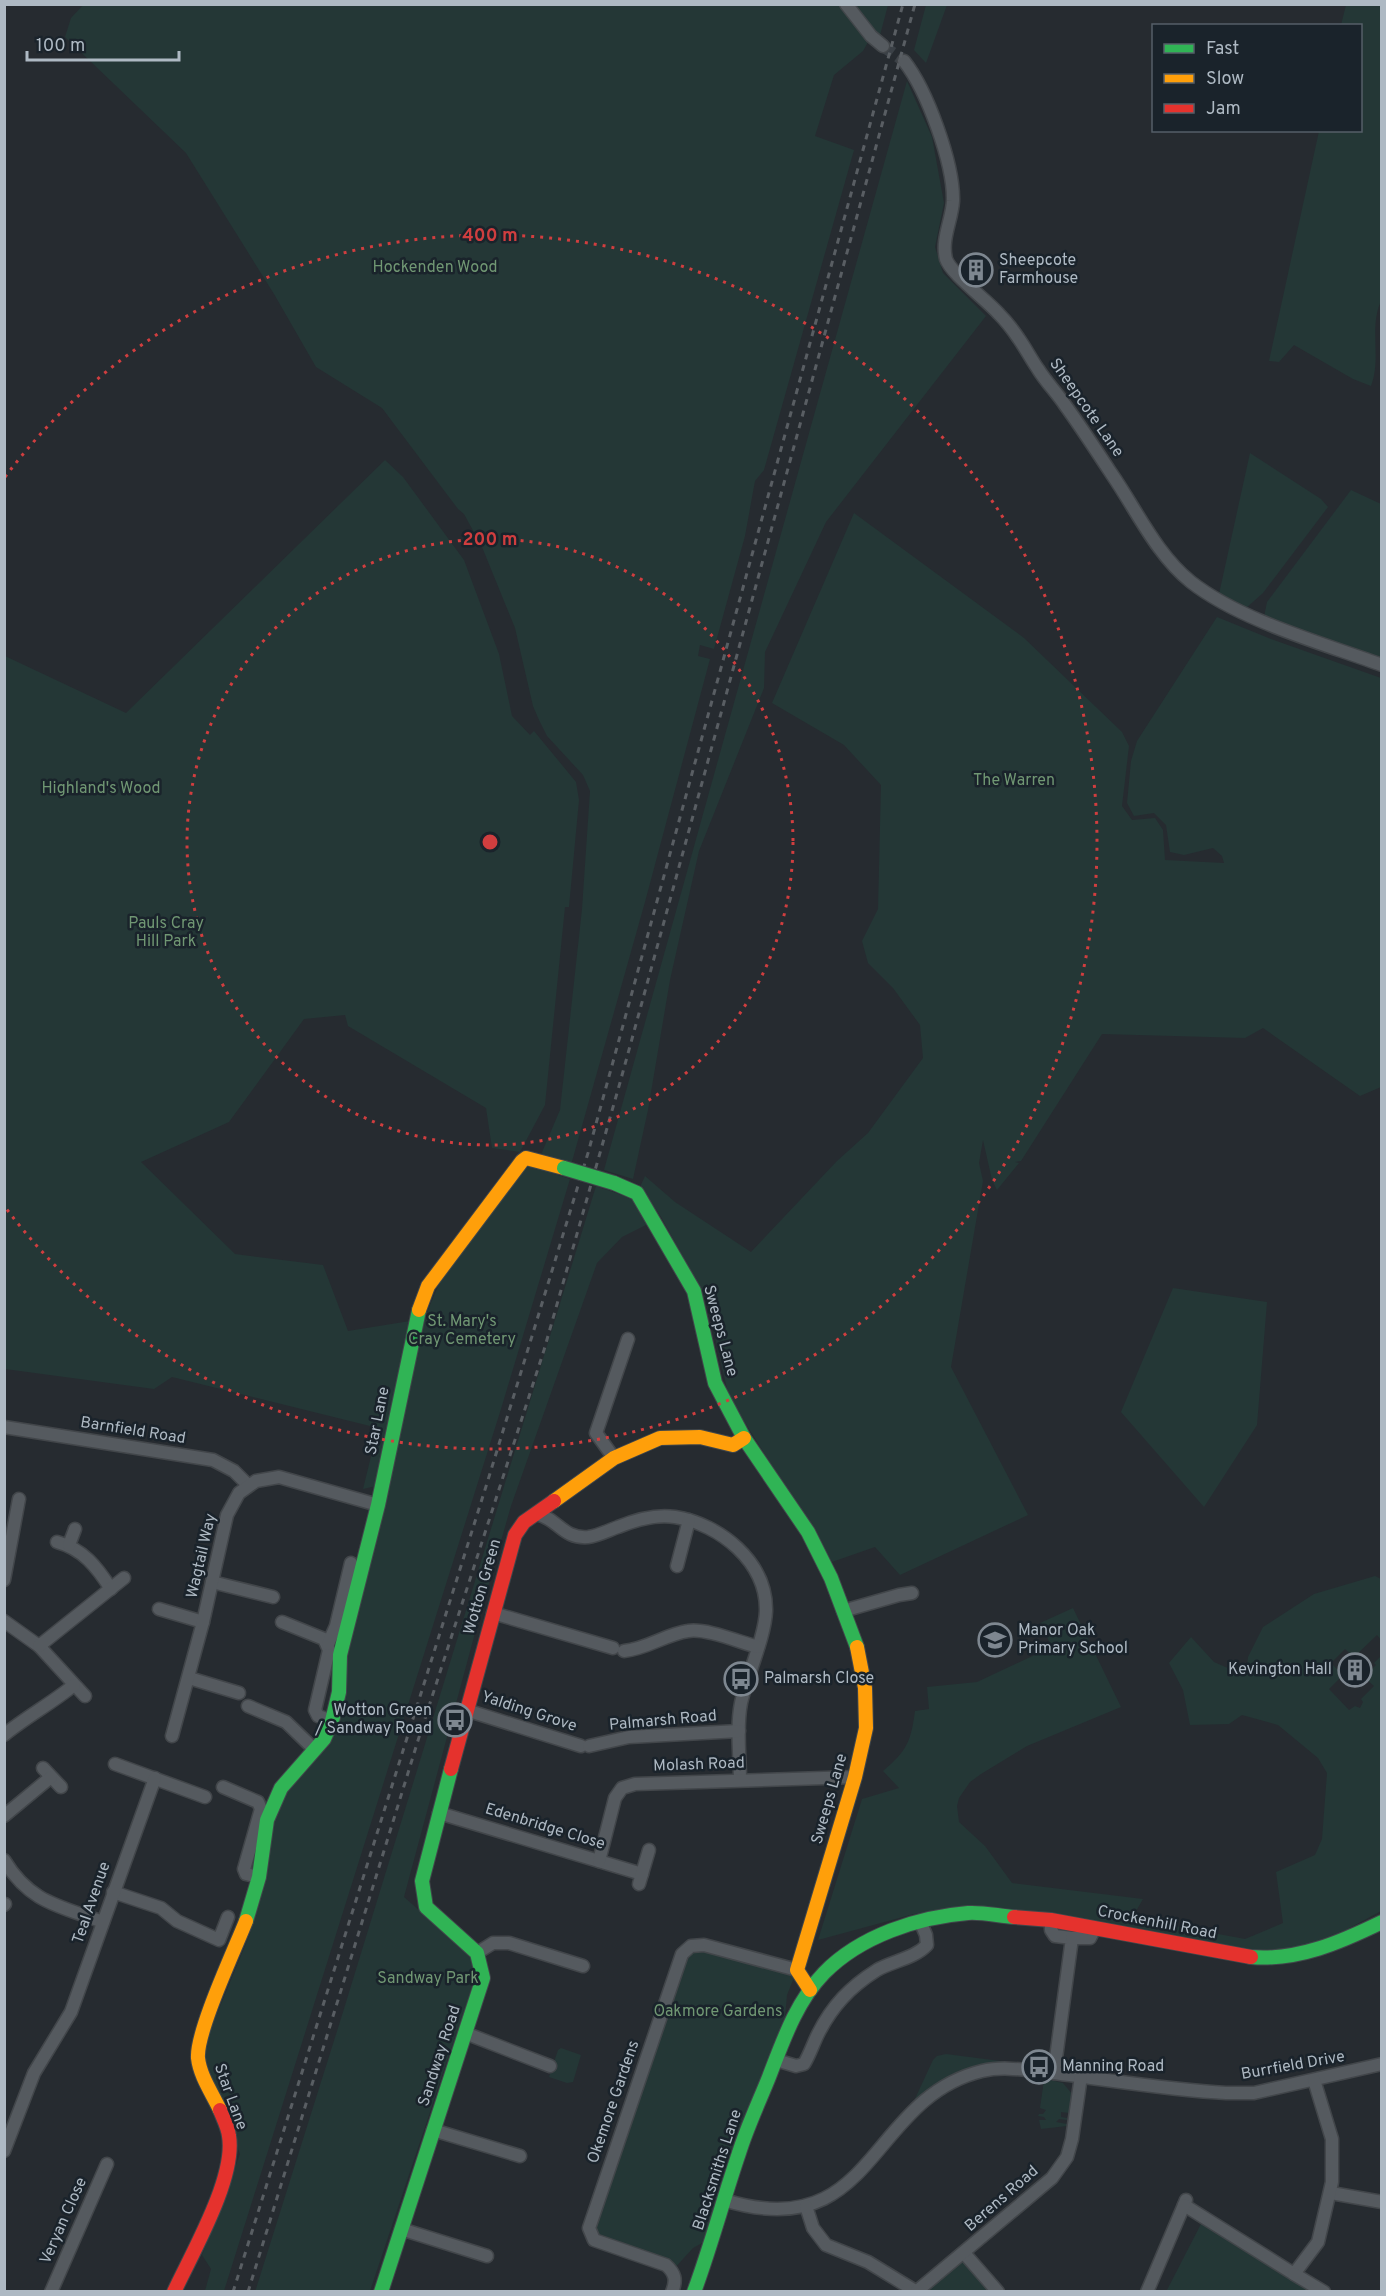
<svg xmlns="http://www.w3.org/2000/svg" width="1386" height="2296" viewBox="0 0 1386 2296" font-family="Overpass,sans-serif">
<style>
.green{fill:#243736}
.lines{fill:none;stroke-linecap:round;stroke-linejoin:round}
.street-tunnel{stroke:#3a4046;stroke-width:12;stroke-dasharray:12 6;stroke-linecap:butt}
.street-casing{stroke:#42464a;stroke-width:15}
.fast-casing{stroke:#40464a;stroke-width:16}
.slow-casing{stroke:#40464a;stroke-width:16}
.jam-casing{stroke:#40464a;stroke-width:16}
.street{stroke:#555a5f;stroke-width:12}
.fast{stroke:#30b455;stroke-width:14}
.slow{stroke:#ff9f0a;stroke-width:14}
.jam{stroke:#e5322d;stroke-width:14}
.rail{stroke:#595e63;stroke-width:3;stroke-dasharray:6 6;stroke-linecap:butt}
.fast-bridge-casing{stroke:#40464a;stroke-width:16;stroke-linecap:butt}
.fast-bridge{stroke:#30b455;stroke-width:14}
.ring{fill:none;stroke:#d03e3f;stroke-width:3;stroke-dasharray:3 6}
.labels{text-anchor:middle;dominant-baseline:central;stroke-width:5;stroke-linejoin:round;paint-order:stroke}
.poi-label{font-size:16px;fill:#aeb9c3;stroke:#1a232b;text-anchor:start}
.park-label{font-size:16px;fill:#709773;stroke:#1a232b}
.street-label{font-size:16px;fill:#aeb9c3;stroke:#1a232b}
.centre{fill:#d03e3f;stroke:#1a232b;stroke-width:3}
.ring-label{font-size:18px;text-anchor:middle;font-weight:bold;fill:#d03e3f;stroke:#1a232b;stroke-width:5;stroke-linejoin:round;paint-order:stroke}
</style>
<rect width="100%" height="100%" fill="#262b30"/>
<g class="green">
<path d="M84 4H845L871 37 863 51 834 75 815 136 854 150 764 470 755 481 745 536 714 649 700 645 698 656 710 659 645 902 571 1165 540 1157 560 1110 582 909 590 791 583 775 547 736 539 720 533 706 515 628 482 547 464 514 458 509 382 408 316 367 274 294 186 153 65 37 71 18Z"/>
<path d="M849 5H888L879 39Z"/>
<path d="M926 5H947L926 63 914 50Z"/>
<path d="M1346 5H1381L1382 299C1368 326 1382 358 1371 386L1353 379 1294 345 1279 362 1269 361 1319 131 1360 130V26L1341 25Z"/>
<path d="M907 81 932 137 944 203 935 247 943 273 986 316 826 522 765 652 764 688 699 851 670 980 648 1110 633 1179 604 1170Z"/>
<path d="M1250 453 1321 499 1328 507 1263 593 1245 609 1219 594Z"/>
<path d="M385 460 403 477 464 560 499 654 512 716 530 735 534 731 576 782 579 800 569 907H565L545 1105 520 1152 492 1148 486 1108 348 1026 345 1015 304 1019 229 1122 141 1162 235 1254 323 1265 348 1331 410 1321 376 1486 363 1489 378 1428 172 1377 154 1389 5 1369V656L126 713Z"/>
<path d="M1351 490 1381 504V661L1264 617 1267 602Z"/>
<path d="M854 513 1024 638 1122 732 1129 746 1122 806 1132 820 1155 818 1163 830 1165 860 1224 863 1222 856 1213 848 1184 855 1170 852 1166 825 1154 813 1134 816 1127 803 1131 761 1137 741 1217 617 1271 639 1381 678V1087L1360 1096 1263 1028 1245 1038 1102 1034 1021 1161 1015 1162 1019 1163 997 1190 992 1180 983 1140 979 1163 983 1181 951 1367 1028 1515 900 1575 875 1547 832 1562 729 1397 706 1299 661 1217 640 1187 645 1176 675 1202 751 1252 837 1161 868 1133 923 1058 920 1025 893 988 868 963 862 941 878 909 881 785 844 745 772 703Z"/>
<path d="M527 1165 570 1179 501 1409 224 2291H205L211 2269 202 2255 240 2154 202 2050 249 1936 266 1878 273 1823 287 1787 322 1749 427 1312 439 1284Z"/>
<path d="M596 1186 634 1199 650 1223 622 1237 597 1263 511 1506 479 1618 404 1897 470 1955 475 1978 370 2291 255 2292 343 2012Z"/>
<path d="M1173 1288 1267 1302 1257 1425 1204 1507 1121 1412Z"/>
<path d="M1375 1576 1381 1579V1640L1377 1635 1354 1657 1345 1649 1331 1663 1343 1675 1329 1689 1349 1710 1355 1706 1360 1708 1363 1702 1361 1699 1374 1686 1364 1677 1376 1665 1374 1663 1381 1656V1911L1346 1930 1296 1949 1246 1950 966 1909 914 1914 818 1940 862 1799 899 1788 883 1771C907 1751 911 1741 915 1711L929 1709 927 1687 977 1682 1052 1647 1040 1623 1073 1608 1121 1707 1027 1746 981 1774 970 1782 959 1798 957 1806 959 1822 985 1846 1012 1883 1143 1899 1132 1918 1245 1939 1283 1923 1276 1872 1315 1855 1322 1839 1327 1773 1318 1758 1278 1725 1242 1715 1229 1724 1190 1725 1183 1690 1169 1663 1191 1637 1214 1662 1246 1676 1248 1657 1263 1627 1314 1594Z"/>
<path d="M691 1946 797 1970 787 1995 785 2018 702 2243 693 2248 672 2271 594 2240 589 2228Z"/>
<path d="M561 2048 581 2055 573 2082 567 2083 549 2077 558 2050Z"/>
<path d="M946 2054 1008 2062C965 2067 947 2075 914 2101L933 2060 937 2056Z"/>
<path d="M1046 2079 1063 2083 1072 2094 1069 2113 1061 2112V2117L1067 2118V2120L1059 2119 1056 2122 1067 2124V2126L1041 2129 1039 2120H1046L1044 2117 1038 2116 1039 2114H1043L1046 2110 1040 2108 1044 2080Z"/>
<path d="M1202 2222 1314 2292H1166Z"/>
<path d="M961 2261H965L993 2291 930 2292 931 2287Z"/>
</g>
<g class="lines">
<path class="street-tunnel" d="M883 46 904 61"/>
<g class="street-casing">
<g id="street">
<path d="M846 4 871 36 883 46"/>
<path d="M904 61C927 90 954 164 953 201 952 220 941 239 946 259 951 274 987 300 999 314 1006 321 1013 330 1019 339 1026 349 1031 359 1038 369 1046 382 1057 393 1065 405 1081 427 1096 450 1111 473 1136 509 1156 554 1191 582 1241 621 1322 643 1382 665"/>
<path d="M4 1427 213 1460 234 1471 248 1485"/>
<path d="M614 1458 596 1433 628 1339"/>
<path d="M536 1514C558 1518 562 1539 588 1537 598 1536 609 1530 618 1527 635 1520 656 1514 675 1517 720 1524 767 1562 766 1611 765 1637 747 1676 741 1703 736 1728 740 1756 740 1780"/>
<path d="M57 1542C83 1549 97 1567 111 1589"/>
<path d="M69 1545 75 1529"/>
<path d="M677 1566 689 1520"/>
<path d="M4 1580 19 1499"/>
<path d="M212 1582 273 1597"/>
<path d="M159 1609 203 1622"/>
<path d="M843 1611 899 1595 912 1593"/>
<path d="M493 1613 613 1648"/>
<path d="M4 1621 39 1646 85 1696"/>
<path d="M282 1622 324 1639 329 1650 315 1710 318 1716 332 1721"/>
<path d="M328 1644 336 1626 351 1563"/>
<path d="M39 1646 124 1578"/>
<path d="M624 1651C647 1649 666 1634 688 1631 706 1628 739 1642 758 1647"/>
<path d="M189 1678 239 1693"/>
<path d="M248 1706 286 1722 315 1750"/>
<path d="M466 1710 581 1746"/>
<path d="M4 1735C26 1717 52 1703 74 1685"/>
<path d="M172 1736 203 1622 227 1515 239 1493 256 1481 279 1477 378 1505"/>
<path d="M589 1746 629 1737 739 1731"/>
<path d="M115 1764 205 1797"/>
<path d="M43 1768 61 1787"/>
<path d="M223 1787 258 1802 261 1809 244 1869 246 1874 259 1877"/>
<path d="M439 1813 642 1874"/>
<path d="M4 1816 51 1777"/>
<path d="M4 1860C30 1903 60 1906 103 1922"/>
<path d="M599 1861 615 1798 622 1788 635 1784 855 1777"/>
<path d="M639 1884 649 1850"/>
<path d="M113 1892 161 1908 177 1921 219 1940 228 1917"/>
<path d="M4 1905 5 1904"/>
<path d="M1051 1920V1930L1055 1936 1072 1938 1054 2073"/>
<path d="M1072 1938H1090L1095 1928"/>
<path d="M477 1953 493 1943H509L583 1966"/>
<path d="M465 2033 550 2066"/>
<path d="M776 2060 796 2066 804 2064C810 2054 813 2044 818 2034 832 2006 850 1987 877 1970 893 1961 915 1958 927 1945L926 1935 920 1921"/>
<path d="M433 2130 520 2156"/>
<path d="M4 2151 34 2073 71 2012 155 1778"/>
<path d="M1331 2193 1382 2202"/>
<path d="M724 2200C876 2247 867 2099 982 2071 1003 2066 1025 2070 1045 2072 1105 2079 1166 2090 1226 2093H1254L1382 2064"/>
<path d="M1186 2200 1184 2205 1294 2274 1318 2242 1332 2182V2139L1314 2080"/>
<path d="M806 2206 813 2228 826 2245 868 2262 917 2292"/>
<path d="M401 2229 487 2256"/>
<path d="M964 2253 998 2292"/>
<path d="M1294 2274 1324 2292"/>
<path d="M917 2291 1052 2178 1067 2157 1072 2139 1081 2076"/>
<path d="M51 2292 107 2164"/>
<path d="M672 2292C677 2280 675 2273 666 2265L594 2240 589 2228 682 1954 691 1946 704 1945 797 1970"/>
<path d="M1147 2292 1184 2205"/>
</g>
</g>
<g class="fast-casing">
<g id="fast">
<path d="M614 1183 637 1193 694 1291 715 1383 744 1438 808 1532 831 1578 857 1647"/>
<path d="M246 1921 259 1877 267 1820 281 1788 324 1739 332 1721 339 1692 340 1655 378 1505 419 1310"/>
<path d="M1251 1957C1298 1961 1341 1942 1382 1922"/>
<path d="M381 2292 483 1978 477 1953 426 1907 422 1881 451 1769"/>
<path d="M694 2292C711 2246 723 2200 739 2153 747 2127 759 2102 769 2077 783 2041 796 2002 824 1973 860 1936 918 1917 968 1913 983 1912 999 1916 1014 1917"/>
</g>
</g>
<g class="slow-casing">
<g id="slow">
<path d="M419 1310 428 1286 522 1161 526 1158 564 1168"/>
<path d="M554 1501 614 1458 660 1438 700 1437 733 1445 744 1438"/>
<path d="M810 1990 797 1970 855 1777 866 1728 865 1688 857 1647"/>
<path d="M220 2110C212 2093 200 2076 198 2058 196 2032 235 1949 246 1921"/>
</g>
</g>
<g class="jam-casing">
<g id="jam">
<path d="M451 1769 515 1535 524 1522 554 1501"/>
<path d="M1014 1917 1051 1920 1251 1957"/>
<path d="M174 2292C192 2253 236 2178 229 2136 228 2127 223 2118 220 2110"/>
</g>
</g>
<use href="#street" class="street"/>
<use href="#fast" class="fast"/>
<use href="#slow" class="slow"/>
<use href="#jam" class="jam"/>
<g class="rail">
<path d="M233 2292 488 1480 588 1153 903 4"/>
<path d="M248 2292 420 1734 544 1350 621 1079 915 4"/>
</g>
<g class="fast-bridge-casing">
<path id="fast-bridge" d="M564 1168 614 1183"/>
</g>
<use href="#fast-bridge" class="fast-bridge"/>
</g>
<g class="ring">
<circle cx="490" cy="842" r="303"/>
<path d="M5 477A607 607 0 1 1 5 1207"/>
</g>
<defs>
<g id="building-ring" transform="scale(1.725)"><circle r="9.5" fill="#1a232b" stroke="#7e8790" stroke-width="1.5"/><path d="M-4-6H4V6H1V3H-1V6H-4ZM-2.5-4.3h1.7v1.8h-1.7ZM.8-4.3h1.7v1.8H.8ZM-2.5-1h1.7V.8h-1.7ZM.8-1h1.7V.8H.8Z" fill="#7e8790"/></g>
<g id="school-ring" transform="scale(1.725)"><circle r="9.5" fill="#1a232b" stroke="#7e8790" stroke-width="1.5"/><path d="M0-5L7-2L0 1L-7-2ZM-4 1L0 2.5L4 1V4Q0 6-4 4Z" fill="#7e8790"/></g>
<g id="bus-ring" transform="scale(1.725)"><circle r="9.5" fill="#1a232b" stroke="#7e8790" stroke-width="1.5"/><path d="M-5-6H5V4H4V6H2V4H-2V6H-4V4H-5ZM-3.5-4V0h7V-4ZM-3.5 1.2v1.5H-2V1.2ZM2 1.2v1.5H3.5V1.2Z" fill="#7e8790"/></g>
</defs>
<g fill-rule="evenodd">
<use href="#building-ring" x="976" y="270"/>
<use href="#school-ring" x="995" y="1640"/>
<use href="#building-ring" x="1355" y="1670"/>
<use href="#bus-ring" x="741" y="1679"/>
<use href="#bus-ring" x="455" y="1720"/>
<use href="#bus-ring" x="1039" y="2067"/>
</g>
<g class="labels">
<g class="poi-label">
<text x="999" y="261">Sheepcote<tspan x="999" dy="18">Farmhouse</tspan></text>
<text x="1018" y="1631">Manor Oak<tspan x="1018" dy="18">Primary School</tspan></text>
<text x="1332" y="1670" text-anchor="end">Kevington Hall</text>
<text x="764" y="1679">Palmarsh Close</text>
<text x="432" y="1711" text-anchor="end">Wotton Green<tspan x="432" dy="18">/ Sandway Road</tspan></text>
<text x="1062" y="2067">Manning Road</text>
</g>
<g class="park-label">
<text x="435" y="268">Hockenden Wood</text>
<text x="1014" y="781">The Warren</text>
<text x="101" y="789">Highland's Wood</text>
<text x="166" y="924">Pauls Cray<tspan x="166" dy="18">Hill Park</tspan></text>
<text x="462" y="1322">St. Mary's<tspan x="462" dy="18">Cray Cemetery</tspan></text>
<text x="428" y="1979">Sandway Park</text>
<text x="718" y="2012">Oakmore Gardens</text>
</g>
<g class="street-label">
<text transform="translate(1086 408) rotate(55)">Sheepcote Lane</text>
<text transform="translate(720 1331) rotate(75)">Sweeps Lane</text>
<text transform="translate(378 1421) rotate(-79)">Star Lane</text>
<text transform="translate(133 1431) rotate(9)">Barnfield Road</text>
<text transform="translate(202 1556) rotate(-77)">Wagtail Way</text>
<text transform="translate(483 1587) rotate(-74)">Wotton Green</text>
<text transform="translate(529 1712) rotate(18)">Yalding Grove</text>
<text transform="translate(663 1721) rotate(-5)">Palmarsh Road</text>
<text transform="translate(699 1765) rotate(-2)">Molash Road</text>
<text transform="translate(830 1799) rotate(-74)">Sweeps Lane</text>
<text transform="translate(545 1827) rotate(17)">Edenbridge Close</text>
<text transform="translate(92 1903) rotate(-71)">Teal Avenue</text>
<text transform="translate(1157 1923) rotate(11)">Crockenhill Road</text>
<text transform="translate(440 2056) rotate(-72)">Sandway Road</text>
<text transform="translate(1293 2066) rotate(-10)">Burrfield Drive</text>
<text transform="translate(230 2097) rotate(70)">Star Lane</text>
<text transform="translate(614 2102) rotate(-71)">Okemore Gardens</text>
<text transform="translate(718 2170) rotate(-72)">Blacksmiths Lane</text>
<text transform="translate(1002 2199) rotate(-41)">Berens Road</text>
<text transform="translate(64 2221) rotate(-66)">Veryan Close</text>
</g>
</g>
<circle cx="490" cy="842" r="9" class="centre"/>
<g class="ring-label">
<text x="490" y="241">400 m</text>
<text x="490" y="545">200 m</text>
</g>
<rect width="1386" height="2296" fill="none" stroke="#aeb9c3" stroke-width="12"/>
<rect x="1152" y="24" width="210" height="108" fill="#1a232b" stroke="#555f68" stroke-width="1.5"/>
<rect x="1164" y="44" width="30" height="9" fill="#30b455" stroke="#555f68" stroke-width="1.5"/>
<text x="1206" y="54" font-size="18" fill="#aeb9c3">Fast</text>
<rect x="1164" y="74" width="30" height="9" fill="#ff9f0a" stroke="#555f68" stroke-width="1.5"/>
<text x="1206" y="84" font-size="18" fill="#aeb9c3">Slow</text>
<rect x="1164" y="104" width="30" height="9" fill="#e5322d" stroke="#555f68" stroke-width="1.5"/>
<text x="1206" y="114" font-size="18" fill="#aeb9c3">Jam</text>
<path d="M27 51v9h152v-9" fill="none" stroke="#aeb9c3" stroke-width="3"/>
<text x="36" y="51" font-size="18" fill="#aeb9c3" stroke="#1a232b" stroke-width="4.5" paint-order="stroke">100 m</text>
</svg>
